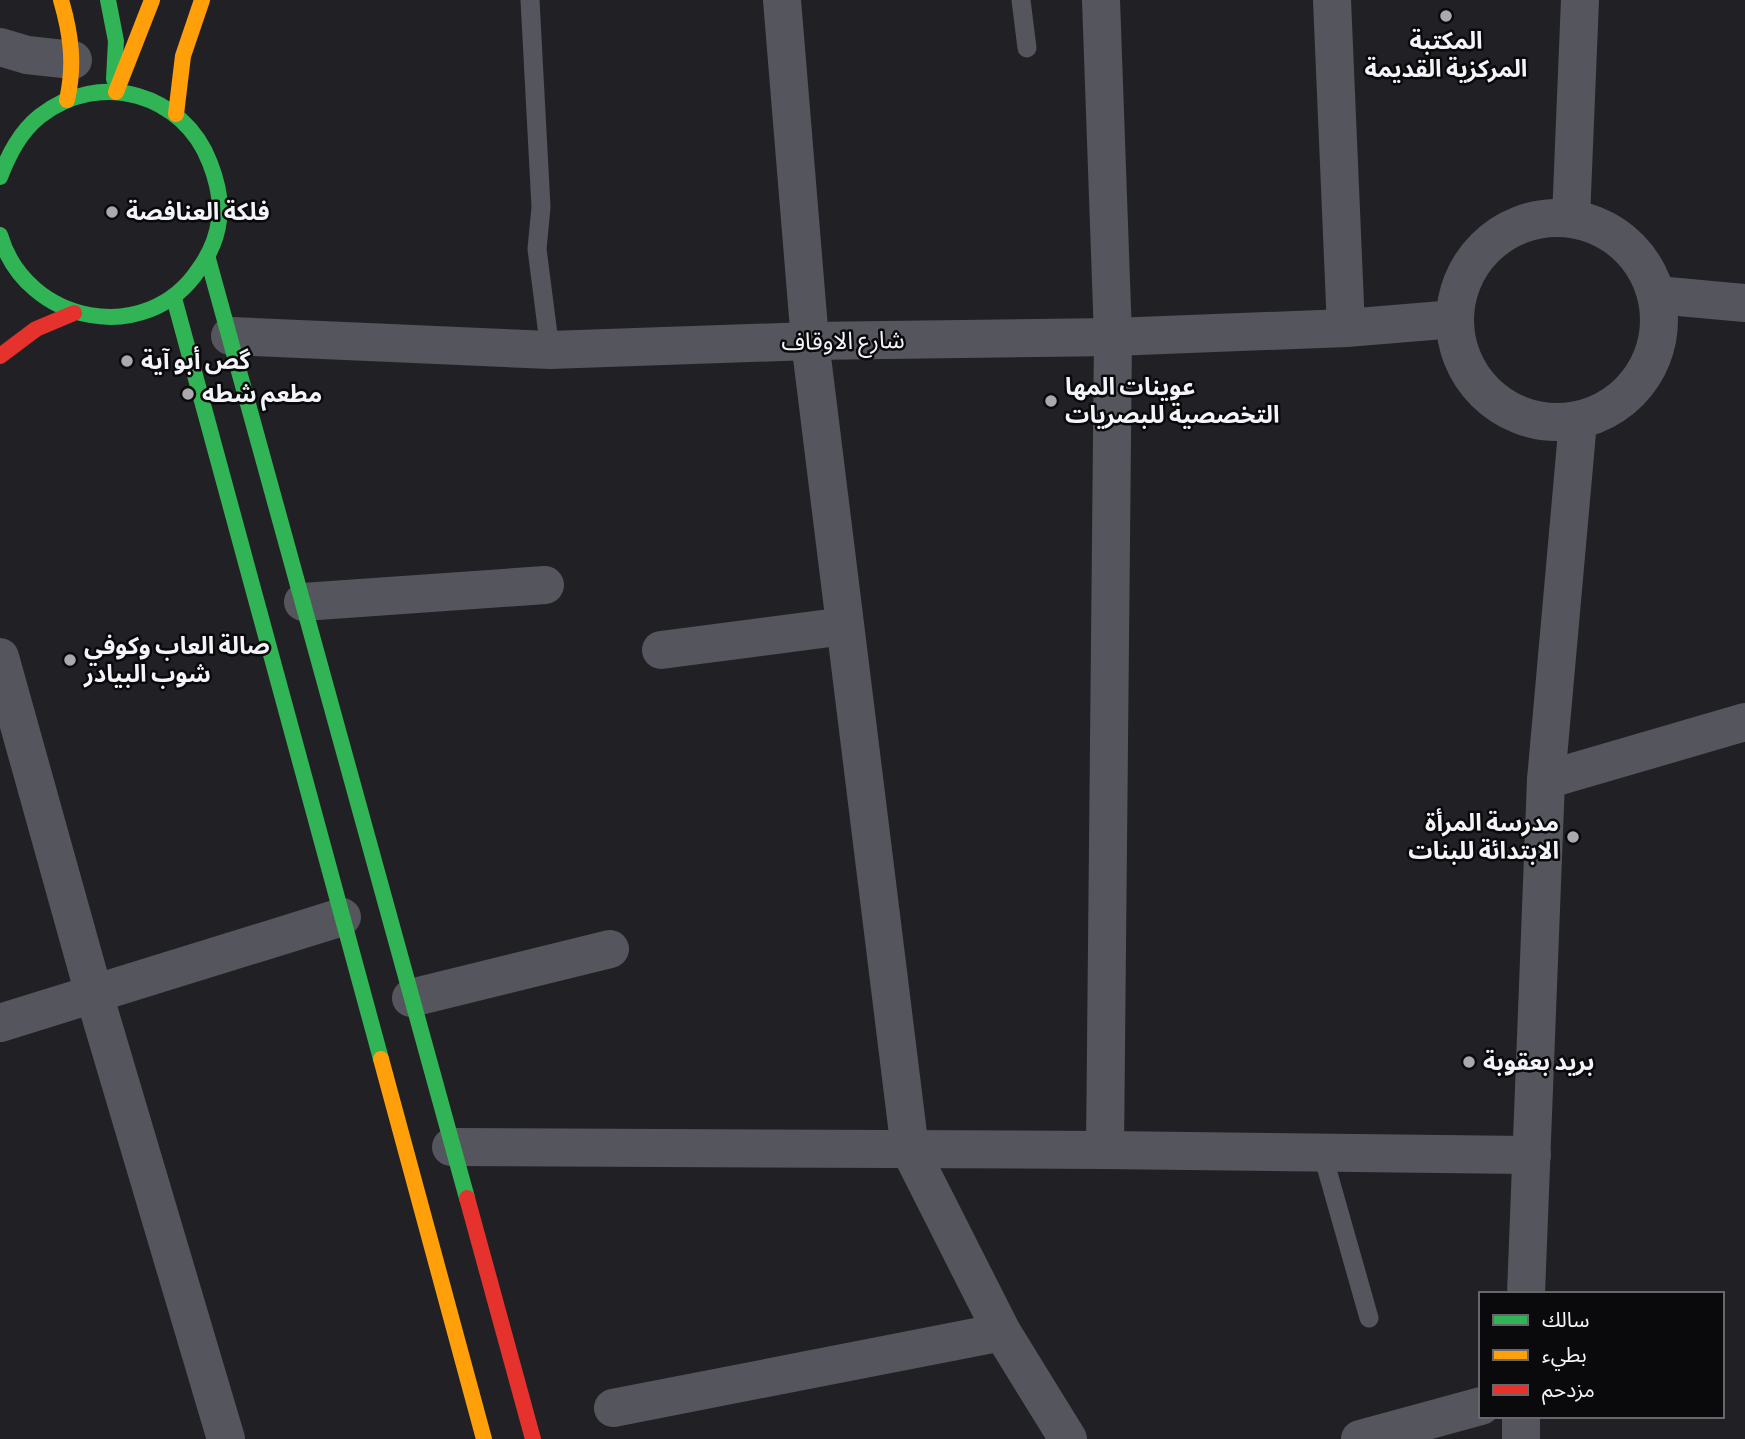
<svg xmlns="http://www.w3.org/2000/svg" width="1745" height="1439" viewBox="0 0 1745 1439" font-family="Bitter,'Noto Sans Arabic',serif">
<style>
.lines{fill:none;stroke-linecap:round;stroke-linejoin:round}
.lane{stroke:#55555e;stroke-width:19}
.street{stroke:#55555e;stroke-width:38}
.fast{stroke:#30b455;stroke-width:16}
.slow{stroke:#ff9f0a;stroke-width:16}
.jam{stroke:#e5322d;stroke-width:16}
.poi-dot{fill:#aaaaae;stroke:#0a0a0d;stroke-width:2.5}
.labels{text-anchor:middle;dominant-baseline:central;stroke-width:5;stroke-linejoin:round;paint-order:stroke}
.poi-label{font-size:24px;font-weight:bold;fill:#f3f4f7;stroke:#0a0a0d;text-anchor:start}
.street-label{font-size:24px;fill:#f3f4f7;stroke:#0a0a0d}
</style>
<rect width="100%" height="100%" fill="#212125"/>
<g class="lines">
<g class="lane">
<path d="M530 0 541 207 537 249 550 350"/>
<path d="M1021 0 1027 48"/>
<path d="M1322 1152 1369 1318"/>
</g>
<g class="street">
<path d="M782 0 810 341 910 1150 1002 1332 1068 1439"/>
<path d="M1101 0 1113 337 1105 1150"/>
<path d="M1332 0 1346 328"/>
<path d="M0 47 27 55 73 60"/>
<path d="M1571 218 1580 0"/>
<circle cx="1557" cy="320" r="102"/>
<path d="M1657 295 1745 303"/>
<path d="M230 336 550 350 810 341 1113 337 1346 328 1455 319"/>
<path d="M303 602 545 585"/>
<path d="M661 650 845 626"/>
<path d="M0 657 94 994 226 1439"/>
<path d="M1546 780 1745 722"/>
<path d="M411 998 610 949"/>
<path d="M0 1023 342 917"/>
<path d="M451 1147 1105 1150 1532 1155"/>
<path d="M1526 1294 1546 780 1578 421"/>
<path d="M613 1408 1002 1332"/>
<path d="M1360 1439 1481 1406"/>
<path d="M1521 1439V1416"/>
</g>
<g class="fast">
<path d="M108 0 116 41 114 79"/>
<path d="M0 177C9 154 20 132 40 116 100 69 184 94 210 163 217 181 222 201 219 220 217 238 209 255 199 269 147 348 26 324 0 235"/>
<path d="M208 259 467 1198"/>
<path d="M174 298 381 1059"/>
</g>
<g class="slow">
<path d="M61 0C71 34 75 65 67 100"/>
<path d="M116 92 152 0"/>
<path d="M176 114 183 56 202 0"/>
<path d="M381 1059 484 1439"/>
</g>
<g class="jam">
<path d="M0 356 36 329 74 313"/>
<path d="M467 1198 533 1439"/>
</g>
</g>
<g class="poi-dot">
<circle cx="1446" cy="16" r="7"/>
<circle cx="112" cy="212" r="7"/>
<circle cx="127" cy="361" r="7"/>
<circle cx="188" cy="394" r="7"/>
<circle cx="1051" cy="401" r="7"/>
<circle cx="70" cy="660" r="7"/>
<circle cx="1573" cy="837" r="7"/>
<circle cx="1469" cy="1062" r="7"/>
</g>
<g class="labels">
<g class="poi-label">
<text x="1446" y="41" text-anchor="middle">المكتبة<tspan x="1446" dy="28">المركزية القديمة</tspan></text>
<text x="126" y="212">فلكة العنافصة</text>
<text x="141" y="361">گص أبو آية</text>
<text x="1065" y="387">عوينات المها<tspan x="1065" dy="28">التخصصية للبصريات</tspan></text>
<text x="202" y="394">مطعم شطه</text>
<text x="84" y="646">صالة العاب وكوفي<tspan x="84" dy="28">شوب البيادر</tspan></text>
<text x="1559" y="823" text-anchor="end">مدرسة المرأة<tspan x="1559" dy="28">الابتدائة للبنات</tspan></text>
<text x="1483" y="1062">بريد بعقوبة</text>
</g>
<g class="street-label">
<text transform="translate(843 341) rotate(-1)">شارع الاوقاف</text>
</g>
</g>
<rect x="1479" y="1292" width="245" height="126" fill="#0a0a0d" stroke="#67686b" stroke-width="2"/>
<rect x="1493" y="1315" width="35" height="10" fill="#30b455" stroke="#67686b" stroke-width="2"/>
<text x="1542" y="1327" font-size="21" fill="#f3f4f7">سالك</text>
<rect x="1493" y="1350" width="35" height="10" fill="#ff9f0a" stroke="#67686b" stroke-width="2"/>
<text x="1542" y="1362" font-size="21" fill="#f3f4f7">بطيء</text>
<rect x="1493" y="1385" width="35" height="10" fill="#e5322d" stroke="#67686b" stroke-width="2"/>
<text x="1542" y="1397" font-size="21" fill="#f3f4f7">مزدحم</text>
</svg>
